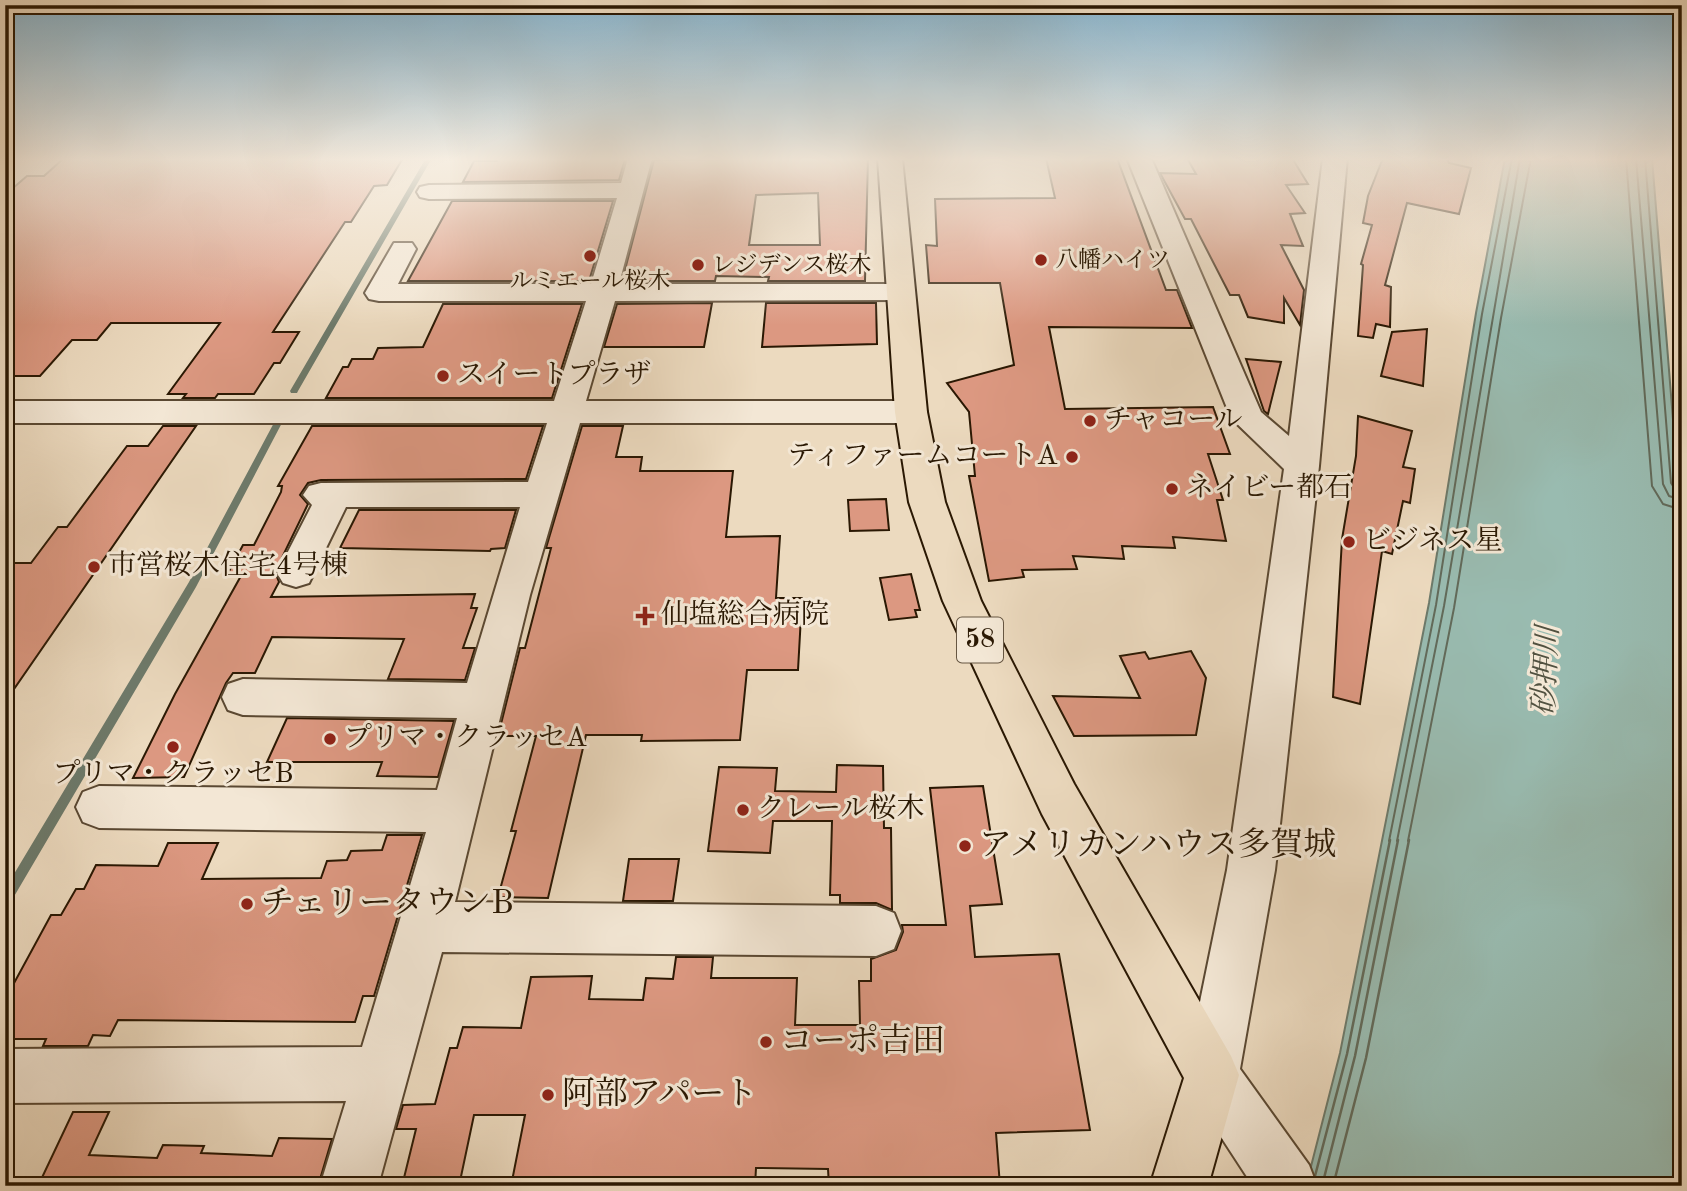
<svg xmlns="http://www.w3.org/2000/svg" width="1687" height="1191" viewBox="0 0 1687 1191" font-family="'Old Standard TT','Noto Serif JP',serif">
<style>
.water{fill:#99bbb0;stroke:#6d7a6b;stroke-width:2}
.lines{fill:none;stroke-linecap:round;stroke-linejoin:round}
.shore-far1{stroke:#626a5a;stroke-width:2}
.shore{stroke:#626a5a;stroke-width:2.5}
.stream{fill:#6d7a6b;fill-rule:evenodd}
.building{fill:#dc9881;stroke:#2a1803;stroke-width:2;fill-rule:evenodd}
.minor-casing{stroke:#5a4832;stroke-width:4}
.major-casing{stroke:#2a1803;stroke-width:4}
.minor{fill:#f3e7d5;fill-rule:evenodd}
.major{fill:#ecdabf;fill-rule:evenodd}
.poi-dot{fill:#8f2418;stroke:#f3e7d5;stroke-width:2.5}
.labels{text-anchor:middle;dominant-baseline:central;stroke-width:6;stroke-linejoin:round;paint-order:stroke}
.far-poi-label{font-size:23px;fill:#2a1803;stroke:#f3e7d5;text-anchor:start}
.shield{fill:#f3e7d5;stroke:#665642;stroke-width:2}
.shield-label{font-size:26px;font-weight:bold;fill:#2a1803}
.poi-label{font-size:28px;fill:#2a1803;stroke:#f3e7d5;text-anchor:start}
.water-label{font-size:30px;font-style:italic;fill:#515140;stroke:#f3e7d5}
.near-poi-label{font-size:33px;fill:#2a1803;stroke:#f3e7d5;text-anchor:start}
</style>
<rect width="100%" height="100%" fill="#ecdabf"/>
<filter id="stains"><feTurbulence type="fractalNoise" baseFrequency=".00286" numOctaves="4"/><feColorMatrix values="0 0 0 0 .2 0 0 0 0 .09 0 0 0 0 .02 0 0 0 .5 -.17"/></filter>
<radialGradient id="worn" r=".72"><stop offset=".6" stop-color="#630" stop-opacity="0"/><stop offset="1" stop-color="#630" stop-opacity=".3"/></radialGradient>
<path class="water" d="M1505 158H1652L1682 532V1186H1306L1340 1053 1429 603 1476 313Z"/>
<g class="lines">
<g class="shore-far1">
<path d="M1626 158 1652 486 1663 504 1682 510"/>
<path d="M1636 158 1663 484 1669 496 1682 500"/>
<path d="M1645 158 1671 483 1675 489 1682 491"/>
<path d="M1389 841 1436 605 1482 314 1512 158"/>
<path d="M1397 841 1444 606 1520 158"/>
<path d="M1408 841 1454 608 1501 318 1531 158"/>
</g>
<g class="shore">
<path d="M1315 1176 1347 1054 1390 840"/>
<path d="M1322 1186 1355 1056 1398 840"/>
<path d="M1333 1186 1366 1058 1409 840"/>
</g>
<g class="stream">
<path d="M426 158H432L298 391 297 393H291L290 391Z"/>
<path d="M280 416 284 419 196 587 9 905 5 907V889L189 582 276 419Z"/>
</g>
</g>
<g class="building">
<path d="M64 158H403L387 185 374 186 351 222H345L273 332H299L280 363H274L254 394H218L215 398H183L186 394H168L220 323H111L97 340H72L40 376H5V195L27 176H44Z"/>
<path d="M498 158H569L625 159 619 180 463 182 474 161H497Z"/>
<path d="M868 158 865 281H768L769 277 716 276 715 281H622L654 160ZM818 193 820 245H749L756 195Z"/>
<path d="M1046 158H1117L1166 290H1177L1192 328 1049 327 1065 409 1213 407 1230 454H1208L1223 500H1217L1226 541 1173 537 1175 548 1122 546 1124 559 1073 556 1077 569 1022 570 1024 577 989 581 969 476H975L969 412 947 383 1014 365 1000 283H929L926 245 937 246 935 199 1055 198Z"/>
<path d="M1187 158H1292L1308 184 1286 185 1305 213 1290 214 1303 246 1281 245 1304 290 1300 325 1284 298V323L1248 317 1239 295H1230L1191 219H1185L1160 173 1196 174Z"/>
<path d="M1383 158H1447L1449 163 1471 168 1459 214 1407 203 1385 285 1391 287 1390 327 1376 324 1373 338 1358 336 1363 265 1361 264 1372 225 1363 223 1368 196Z"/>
<path d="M452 201H613L589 281H408Z"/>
<path d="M712 303 704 347H604L617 304Z"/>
<path d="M766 303H876L877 344 762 347Z"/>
<path d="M443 304H582L552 398H326L343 367H348L352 359H373L378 348 423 347Z"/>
<path d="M1427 329 1423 386 1381 376 1392 332Z"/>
<path d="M1246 359 1281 362 1268 414 1264 411Z"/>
<path d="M1358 416 1412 431 1403 467 1415 469 1410 503 1403 501 1392 554 1382 551 1360 704 1333 697 1342 539 1356 456Z"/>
<path d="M163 426H196L5 702V563H31L58 527H67L127 446H148Z"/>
<path d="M312 426H543L526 479 321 480 308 483 300 495 308 504 275 572 279 582 271 597 475 594 471 608H477L463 648H475L465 680 388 679 404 639 272 637 255 673H233L226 683 184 777 133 778 175 694 242 574 227 575 243 545H254L281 492 282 486H278Z"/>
<path d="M582 426H623L616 457H642L640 471H733L726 537 780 536 776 598H802L798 670H747L740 740 641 741 642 735H586L548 898 498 897 516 831H511L536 736H498L520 648H525L551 548H546Z"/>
<path d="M886 499 889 530 850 531 848 500Z"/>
<path d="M359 510H516L505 548 491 549 490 551 340 548Z"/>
<path d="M911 574 920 610H915L917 617 889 620 880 578Z"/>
<path d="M1191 651 1206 678 1196 735 1074 736 1053 696 1140 698 1120 656 1145 652 1149 659Z"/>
<path d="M287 718 454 721 438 777 377 776 382 762H267Z"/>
<path d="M837 765 883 766 884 828H891L892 910 876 903H840V895H830L832 821H773L770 853 708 851 719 767 777 768 775 791 836 792Z"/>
<path d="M983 786 1002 904 970 906 975 957 1059 954 1090 1130 996 1133 1000 1186H829L828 1169 756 1168 755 1186H511L525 1115H474L459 1186H402L416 1129H396L403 1105 435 1104 450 1048H457L463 1027 521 1028 531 977 592 976 589 999 643 1000 646 978 673 979 676 957H713L711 978H797L795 1025H860L859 981H871V959L896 950 903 932 902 925H946L930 788Z"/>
<path d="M387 835H422L374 996H363L355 1022 118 1020 110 1036 93 1035 88 1046H43L46 1039H5V985H13L51 915H61L76 889H84L96 865 158 866 168 843H218L202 879 321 878 327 861 347 860 351 851 382 850Z"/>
<path d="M629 859H679L673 901H623Z"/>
<path d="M73 1112H109L89 1155 157 1158 163 1145 204 1146 201 1153 272 1156 279 1138 332 1139 318 1186H38Z"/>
</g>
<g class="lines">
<g class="minor-casing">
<g id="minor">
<path d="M628 158H652L619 284H900L910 286 914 292 910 298 900 300 615 301 586 401H911L922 405 927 412 922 419 911 423H580L530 595 455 902 876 906 894 913 901 931 894 949 876 956 442 952 378 1186H320L346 1101 5 1103V1049L362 1047 426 832 99 828 83 822 76 807 83 792 99 786 437 790 457 718 243 715 228 710 222 697 228 684 243 679 467 683 520 507H346L309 583 296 587 283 583 277 573 312 505 303 495 309 486 321 483 528 482 547 423H5V401H554L586 301H379L369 299 365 293 394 243H412L416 249 398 284H591L617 198 429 199 420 197 417 192 420 187 429 185 621 183Z"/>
<path d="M1127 158H1151L1261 412 1289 436 1323 158H1347L1319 466 1275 870 1240 1069 1309 1165 1317 1186H1253L1193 1094 1185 1075 1227 870 1284 469 1231 418Z"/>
</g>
</g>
<g class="major-casing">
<path id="major" d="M878 158H902L927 412 945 502 981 601 1074 784 1231 1056 1239 1075 1208 1186H1150L1184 1078 1042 814 943 601 909 502 895 412Z"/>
</g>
<use href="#minor" class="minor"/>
<use href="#major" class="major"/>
</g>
<linearGradient id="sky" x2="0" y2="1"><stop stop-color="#88b7d2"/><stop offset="0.49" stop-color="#f6eee2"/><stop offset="1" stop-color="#f6eee2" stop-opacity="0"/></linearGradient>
<rect width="1687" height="325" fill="url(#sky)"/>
<g class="poi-dot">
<circle cx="590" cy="256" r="7"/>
<circle cx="1041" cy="260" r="7"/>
<circle cx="698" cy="265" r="7"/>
<circle cx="443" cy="376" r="7"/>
<circle cx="1090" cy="421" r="7"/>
<circle cx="1072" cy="457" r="7"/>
<circle cx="1172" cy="489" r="7"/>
<circle cx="1349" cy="542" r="7"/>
<circle cx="94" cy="567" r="7"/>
<path d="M641.5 605.5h7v7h7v7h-7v7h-7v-7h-7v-7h7z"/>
<circle cx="330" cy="739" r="7"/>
<circle cx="173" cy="747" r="7"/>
<circle cx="743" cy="810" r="7"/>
<circle cx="965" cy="846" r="7"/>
<circle cx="247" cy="904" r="7"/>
<circle cx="766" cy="1042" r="7"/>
<circle cx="548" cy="1095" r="7"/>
</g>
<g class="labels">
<g class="far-poi-label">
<text x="1055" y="260">八幡ハイツ</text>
<text x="712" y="265">レジデンス桜木</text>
<text x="590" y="281" text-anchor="middle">ルミエール桜木</text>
</g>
<rect class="shield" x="957" y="617.5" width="46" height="45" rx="5"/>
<g class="shield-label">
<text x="980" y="640">58</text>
</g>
<g class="poi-label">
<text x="457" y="376">スイートプラザ</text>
<text x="1104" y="421">チャコール</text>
<text x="1058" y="457" text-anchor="end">ティファームコートA</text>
<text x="1186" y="489">ネイビー都石</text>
<text x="1363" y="542">ビジネス星</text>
<text x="108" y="567">市営桜木住宅4号棟</text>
<text x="661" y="616">仙塩総合病院</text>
<text x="344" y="739">プリマ・クラッセA</text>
<text x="173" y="775" text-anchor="middle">プリマ・クラッセB</text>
<text x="757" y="810">クレール桜木</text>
</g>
<g class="water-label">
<text transform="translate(1547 671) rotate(-87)">砂押川</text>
</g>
<g class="near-poi-label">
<text x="979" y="846">アメリカンハウス多賀城</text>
<text x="261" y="904">チェリータウンB</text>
<text x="780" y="1042">コーポ吉田</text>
<text x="562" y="1095">阿部アパート</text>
</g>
</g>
<rect width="1687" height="1191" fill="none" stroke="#ecdabf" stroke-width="28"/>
<rect x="7" y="7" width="1673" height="1177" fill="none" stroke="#2a1803" stroke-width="3.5"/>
<rect x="14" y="14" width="1659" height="1163" fill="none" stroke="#2a1803" stroke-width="2"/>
<rect width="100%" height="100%" filter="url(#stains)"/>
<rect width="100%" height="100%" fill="url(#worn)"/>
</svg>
